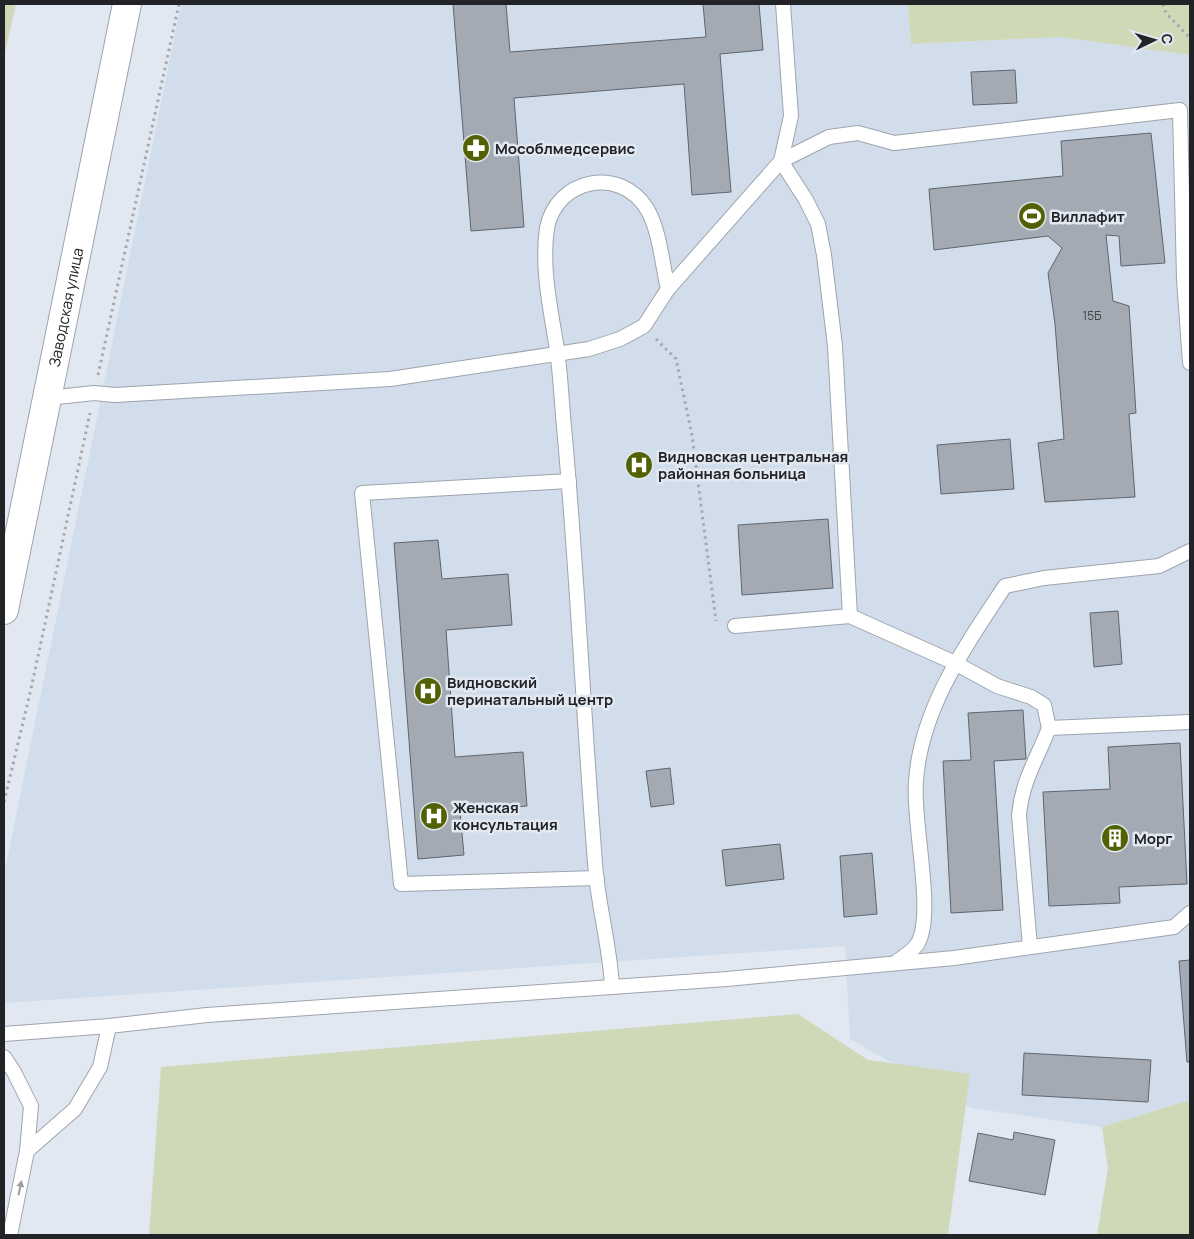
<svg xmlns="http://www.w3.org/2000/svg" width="1194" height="1239" viewBox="0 0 1194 1239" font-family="Manrope,sans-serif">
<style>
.built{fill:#d2ddec}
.green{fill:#d0d9b7}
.building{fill:#a4aab3;stroke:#5f656d}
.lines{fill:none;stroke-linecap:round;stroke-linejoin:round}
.lane-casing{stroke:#9ea4ad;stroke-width:16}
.secondary-casing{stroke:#9ea4ad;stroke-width:30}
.path{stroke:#a3a9b0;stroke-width:3;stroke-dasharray:2.5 4;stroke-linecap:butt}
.lane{stroke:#fff;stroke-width:14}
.secondary{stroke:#fff;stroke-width:28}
.oneway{fill:#9b9c9e}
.labels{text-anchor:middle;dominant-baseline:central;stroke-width:5;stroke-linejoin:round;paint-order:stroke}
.number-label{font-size:12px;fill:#42454a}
.poi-label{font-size:15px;font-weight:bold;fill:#212327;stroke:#e1e8f1;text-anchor:start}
.street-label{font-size:15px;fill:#212327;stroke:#e1e8f1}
</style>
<rect width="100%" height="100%" fill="#e1e8f1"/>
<path class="built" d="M181 4H908L911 44 1059 37 1190 55V1100L1102 1127 971 1108 850 1039 845 946 4 1003V875Z"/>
<g class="green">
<path d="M4 4H16L4 57Z"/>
<path d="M908 4H1190V55L1059 37 911 44Z"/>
<path d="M798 1014 868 1060 970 1074 948 1235H149L161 1067Z"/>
<path d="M1190 1100V1235H1097L1108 1168 1102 1127Z"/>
</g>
<g class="building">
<path d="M453 4H506L510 52 706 37 703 4H759L763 50 720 54 731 192 692 195 684 84 514 98 524 227 471 231Z"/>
<path d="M1015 70 1017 103 973 105 971 72Z"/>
<path d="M1151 133 1165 263 1121 266 1119 236 1106 235 1113 301 1129 306 1136 413 1129 414 1135 497 1045 502 1038 443 1064 439 1055 324 1048 273 1062 248 1048 236 934 250 929 189 1063 176 1061 141Z"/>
<path d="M1010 439 1014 489 941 494 937 445Z"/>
<path d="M828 519 833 588 742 595 738 525Z"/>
<path d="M438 540 442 579 508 574 512 625 446 630 455 757 523 752 527 806 460 812 464 855 418 859 394 543Z"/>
<path d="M1118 611 1122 664 1094 667 1090 613Z"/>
<path d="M1023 710 1026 759 994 761 1003 910 951 913 943 761 971 760 968 713Z"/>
<path d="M1180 743 1187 884 1119 887 1120 903 1049 906 1043 792 1110 789 1108 747Z"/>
<path d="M670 768 674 804 651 807 646 771Z"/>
<path d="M780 844 784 879 726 886 722 850Z"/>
<path d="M872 853 877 914 844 917 840 856Z"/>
<path d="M1190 960V1062H1187L1179 961Z"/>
<path d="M1024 1053 1151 1060 1148 1102 1022 1095Z"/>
<path d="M1014 1132 1055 1140 1045 1195 969 1181 978 1133 1013 1140Z"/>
</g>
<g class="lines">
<g class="lane-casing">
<g id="lane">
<path d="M783 4 791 116 781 161 806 200 818 224 824 255 835 346 850 616"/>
<path d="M48 398 94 393 115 395 390 379 589 349 620 339 644 326 668 289 781 161 829 137 858 133 894 143 1180 110 1184 279 1190 363"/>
<path d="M569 481 362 493 401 884 597 878"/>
<path d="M735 626 850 616 955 663 997 686 1031 697 1044 705 1049 728 1190 722"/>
<path d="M1030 947 1019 815C1022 781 1037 759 1049 728"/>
<path d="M895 963C901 958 914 951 918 943 935 912 912 821 916 781 921 708 966 645 1005 586L1044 578 1159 566 1190 551"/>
<path d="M612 986C610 949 600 912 596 875 584 729 578 583 565 438 562 409 561 379 557 350 551 311 541 268 547 228 556 179 620 165 647 209 660 231 662 264 668 289"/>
<path d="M4 1034 109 1026 207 1015 727 979 954 958 1174 927 1190 913"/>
<path d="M4 1057 14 1072 31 1106 27 1151 10 1235"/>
<path d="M27 1151 75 1109 100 1067 109 1026"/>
</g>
</g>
<g class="secondary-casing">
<g id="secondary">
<path id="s1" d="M4 610 127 4"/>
</g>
</g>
<g class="path">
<path d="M1163 4 1166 13 1190 38"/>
<path d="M656 339 676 359 692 435 716 621"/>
<path d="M98 375 179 4"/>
<path d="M4 802 31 689 90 413"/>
</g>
<use href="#lane" class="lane"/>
<use href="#secondary" class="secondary"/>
</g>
<defs><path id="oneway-solid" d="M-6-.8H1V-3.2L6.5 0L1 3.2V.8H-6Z" transform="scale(1.25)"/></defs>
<use class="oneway" href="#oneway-solid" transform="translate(20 1188) rotate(-78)"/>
<defs>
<g id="pharmacy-disc" transform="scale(1.4375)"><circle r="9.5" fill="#526104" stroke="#e1e8f1"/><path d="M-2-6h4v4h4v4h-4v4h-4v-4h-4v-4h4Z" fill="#fff"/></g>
<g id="stadium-disc" transform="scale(1.4375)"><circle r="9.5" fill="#526104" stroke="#e1e8f1"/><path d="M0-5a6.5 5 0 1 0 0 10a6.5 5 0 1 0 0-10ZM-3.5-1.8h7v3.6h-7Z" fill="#fff"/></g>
<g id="hospital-disc" transform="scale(1.4375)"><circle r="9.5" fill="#526104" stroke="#e1e8f1"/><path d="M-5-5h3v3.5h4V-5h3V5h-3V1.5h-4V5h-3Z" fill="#fff"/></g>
<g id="building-disc" transform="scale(1.4375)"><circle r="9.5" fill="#526104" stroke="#e1e8f1"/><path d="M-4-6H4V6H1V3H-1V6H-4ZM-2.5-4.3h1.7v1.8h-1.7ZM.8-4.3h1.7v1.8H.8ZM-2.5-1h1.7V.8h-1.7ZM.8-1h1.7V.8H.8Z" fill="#fff"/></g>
</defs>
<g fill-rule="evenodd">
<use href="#pharmacy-disc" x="476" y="148"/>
<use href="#stadium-disc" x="1032" y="216"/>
<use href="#hospital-disc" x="639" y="465"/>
<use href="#hospital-disc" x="428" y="691"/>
<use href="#hospital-disc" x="434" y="816"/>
<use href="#building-disc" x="1115" y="838"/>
</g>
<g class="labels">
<g class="number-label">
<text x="1092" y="315">15Б</text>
</g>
<g class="poi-label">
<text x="495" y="148">Мособлмедсервис</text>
<text x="1051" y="216">Виллафит</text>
<text x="658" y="456">Видновская центральная<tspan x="658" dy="17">районная больница</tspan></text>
<text x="447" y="682">Видновский<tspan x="447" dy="17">перинатальный центр</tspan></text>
<text x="453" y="807">Женская<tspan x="453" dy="17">консультация</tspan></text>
<text x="1134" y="838">Морг</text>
</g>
<g class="street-label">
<text stroke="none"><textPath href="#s1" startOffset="309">Заводская улица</textPath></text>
</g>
</g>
<rect width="1194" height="1239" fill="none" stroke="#212327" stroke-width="10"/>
<g transform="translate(1154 40) rotate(85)" stroke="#e1e8f1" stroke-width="4" paint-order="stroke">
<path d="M0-4L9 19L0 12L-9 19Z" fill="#212327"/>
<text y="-8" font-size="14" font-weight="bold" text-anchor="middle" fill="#212327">С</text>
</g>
</svg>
